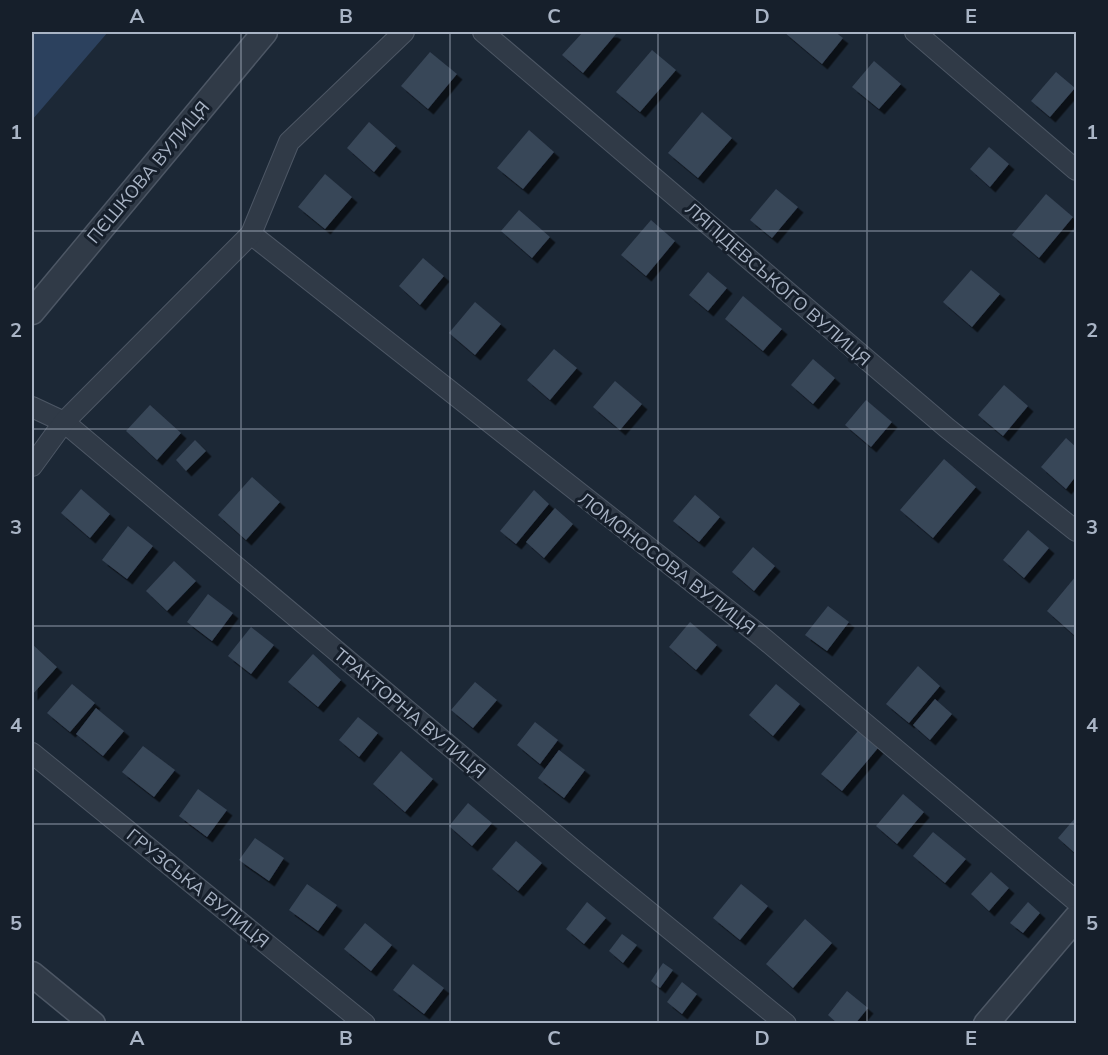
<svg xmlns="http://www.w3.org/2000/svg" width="1108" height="1055" viewBox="0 0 1108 1055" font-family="Mulish,sans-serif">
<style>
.water{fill:#2c415e}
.building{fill:#384658;filter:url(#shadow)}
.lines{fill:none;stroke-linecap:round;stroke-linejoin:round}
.minor-casing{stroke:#4d5765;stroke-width:22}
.tertiary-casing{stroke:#4d5765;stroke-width:27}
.minor{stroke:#303a47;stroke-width:20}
.tertiary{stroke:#303a47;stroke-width:24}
.grid{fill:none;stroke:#a9b4c5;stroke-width:1.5;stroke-opacity:0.55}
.labels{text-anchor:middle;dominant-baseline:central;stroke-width:6;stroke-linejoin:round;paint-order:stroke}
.street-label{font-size:18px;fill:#a9b4c5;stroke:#161f2b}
.neatline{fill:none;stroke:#a9b4c5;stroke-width:2}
.grid-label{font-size:20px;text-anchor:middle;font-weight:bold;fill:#a9b4c5}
</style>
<defs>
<filter id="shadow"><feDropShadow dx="5.5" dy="5.5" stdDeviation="0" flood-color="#0009"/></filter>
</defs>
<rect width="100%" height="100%" fill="#1c2836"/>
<path class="water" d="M32 32H108L32 120Z"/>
<g class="building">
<path d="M583 32H612L616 34 583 73 562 55Z"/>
<path d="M784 32H835L843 38 822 64Z"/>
<path d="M652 50 676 70 640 112 616 92Z"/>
<path d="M430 52 457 74 428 109 401 86Z"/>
<path d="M874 61 901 84 879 109 852 87Z"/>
<path d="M1056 72 1075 88 1050 117 1031 101Z"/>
<path d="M702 112 732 138 698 178 668 153Z"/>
<path d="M369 122 396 146 374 172 347 148Z"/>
<path d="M529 130 554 152 523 189 497 168Z"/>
<path d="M989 147 1009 164 990 187 970 169Z"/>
<path d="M325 174 352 197 325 229 298 207Z"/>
<path d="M776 189 798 207 772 238 750 220Z"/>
<path d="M1046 194 1073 217 1039 258 1012 235Z"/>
<path d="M519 210 550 237 532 258 501 231Z"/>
<path d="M651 220 675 241 646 276 621 255Z"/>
<path d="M423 258 444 276 420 305 399 286Z"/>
<path d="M971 270 1000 294 972 327 943 302Z"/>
<path d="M708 272 727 288 708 311 689 295Z"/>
<path d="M743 296 782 329 763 351 725 319Z"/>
<path d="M475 302 501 324 475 355 449 333Z"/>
<path d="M554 349 577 368 550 400 527 380Z"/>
<path d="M813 359 835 378 813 404 791 385Z"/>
<path d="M615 381 642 404 620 430 593 407Z"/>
<path d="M1004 385 1028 406 1003 436 978 415Z"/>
<path d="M866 400 892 422 871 447 845 425Z"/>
<path d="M150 405 181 433 157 460 126 431Z"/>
<path d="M1066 438 1076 447V476L1066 489 1041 467Z"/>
<path d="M195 440 206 451 186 471 176 460Z"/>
<path d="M944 459 976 487 933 538 900 510Z"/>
<path d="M252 477 280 502 246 540 218 515Z"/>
<path d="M81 489 110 514 90 538 61 513Z"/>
<path d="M534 490 549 504 516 544 500 531Z"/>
<path d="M695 495 720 517 699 542 673 521Z"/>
<path d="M555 508 573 524 544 558 526 542Z"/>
<path d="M128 526 153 546 127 579 102 560Z"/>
<path d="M1028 530 1049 548 1024 578 1003 560Z"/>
<path d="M753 547 775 566 754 591 732 572Z"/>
<path d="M174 561 196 581 167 611 146 591Z"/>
<path d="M1076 576V632L1074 635 1047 611Z"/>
<path d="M208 594 233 613 212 641 187 622Z"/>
<path d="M828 606 849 622 827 651 805 635Z"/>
<path d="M690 622 717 645 696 670 669 647Z"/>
<path d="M251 627 274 645 251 674 228 656Z"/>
<path d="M32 644 57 667 32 695Z"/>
<path d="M313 654 341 680 318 707 288 682Z"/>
<path d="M918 666 940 686 909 723 886 704Z"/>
<path d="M475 682 497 700 473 728 451 710Z"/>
<path d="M72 684 95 703 70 732 47 713Z"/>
<path d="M776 684 800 704 773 736 749 715Z"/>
<path d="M935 699 952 714 930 740 913 725Z"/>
<path d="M96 708 124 731 103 756 76 734Z"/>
<path d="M358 717 378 733 359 757 339 740Z"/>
<path d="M535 722 558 740 540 764 517 745Z"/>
<path d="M858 731 878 748 842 791 821 774Z"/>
<path d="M143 746 175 770 154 797 122 772Z"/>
<path d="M559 750 585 770 564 798 538 778Z"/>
<path d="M401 751 433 779 405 812 373 784Z"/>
<path d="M198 789 227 810 207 837 179 816Z"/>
<path d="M903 794 924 812 897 844 876 826Z"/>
<path d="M468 803 492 823 472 846 449 826Z"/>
<path d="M1076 817V854L1058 838Z"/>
<path d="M933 832 966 859 945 883 913 856Z"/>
<path d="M255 838 284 858 269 881 239 860Z"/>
<path d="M516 841 542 863 518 891 492 869Z"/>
<path d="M991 872 1009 888 989 911 971 894Z"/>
<path d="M307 884 337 905 318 931 289 910Z"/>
<path d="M741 884 768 906 740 940 713 918Z"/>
<path d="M587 902 606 918 584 944 566 929Z"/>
<path d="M1028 902 1040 913 1023 933 1010 923Z"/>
<path d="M805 919 832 943 793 988 766 964Z"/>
<path d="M365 923 392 945 371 971 344 949Z"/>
<path d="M622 934 637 945 623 963 609 951Z"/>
<path d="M663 963 673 970 660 988 651 981Z"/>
<path d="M413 964 444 988 424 1014 393 990Z"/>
<path d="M682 982 697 994 682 1014 667 1002Z"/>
<path d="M847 991 868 1008 855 1024H838L828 1015Z"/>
</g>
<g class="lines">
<g class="minor-casing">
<g id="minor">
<path d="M483 32 947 428 1076 531"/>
<path d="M915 32 1076 170"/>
<path d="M251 234 762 637 1076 901"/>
<path d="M32 407 64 422 578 854 786 1024"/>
<path d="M32 466 64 422 251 234 289 142 404 32"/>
<path d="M32 753 365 1024"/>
</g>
</g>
<g class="tertiary-casing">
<g id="tertiary">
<path d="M32 312 265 32"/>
<path d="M32 974 93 1024"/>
<path d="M986 1024 1076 918"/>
</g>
</g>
<use href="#minor" class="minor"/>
<use href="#tertiary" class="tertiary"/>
</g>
<path class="grid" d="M241 32V1024M450 32V1024M658 32V1024M867 32V1024M32 231H1076M32 429H1076M32 626H1076M32 824H1076"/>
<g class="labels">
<g class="street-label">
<text transform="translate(148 172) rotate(-50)">ПЄШКОВА ВУЛИЦЯ</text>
<text transform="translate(778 284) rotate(41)">ЛЯПІДЕВСЬКОГО ВУЛИЦЯ</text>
<text transform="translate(667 563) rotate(38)">ЛОМОНОСОВА ВУЛИЦЯ</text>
<text transform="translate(410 713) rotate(40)">ТРАКТОРНА ВУЛИЦЯ</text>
<text transform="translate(198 888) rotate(39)">ГРУЗСЬКА ВУЛИЦЯ</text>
</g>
</g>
<rect width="1108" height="1055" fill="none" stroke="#161f2b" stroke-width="66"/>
<rect x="33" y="33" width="1042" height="989" class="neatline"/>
<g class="grid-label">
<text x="137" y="23">A</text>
<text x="346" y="23">B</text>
<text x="554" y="23">C</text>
<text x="762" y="23">D</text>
<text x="971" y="23">E</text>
<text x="16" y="139">1</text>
<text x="1092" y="139">1</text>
<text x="16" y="337">2</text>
<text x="1092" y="337">2</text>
<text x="16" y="534">3</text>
<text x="1092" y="534">3</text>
<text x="16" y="732">4</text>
<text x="1092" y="732">4</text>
<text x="16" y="930">5</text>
<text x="1092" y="930">5</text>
<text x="137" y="1045">A</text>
<text x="346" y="1045">B</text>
<text x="554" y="1045">C</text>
<text x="762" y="1045">D</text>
<text x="971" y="1045">E</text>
</g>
</svg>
